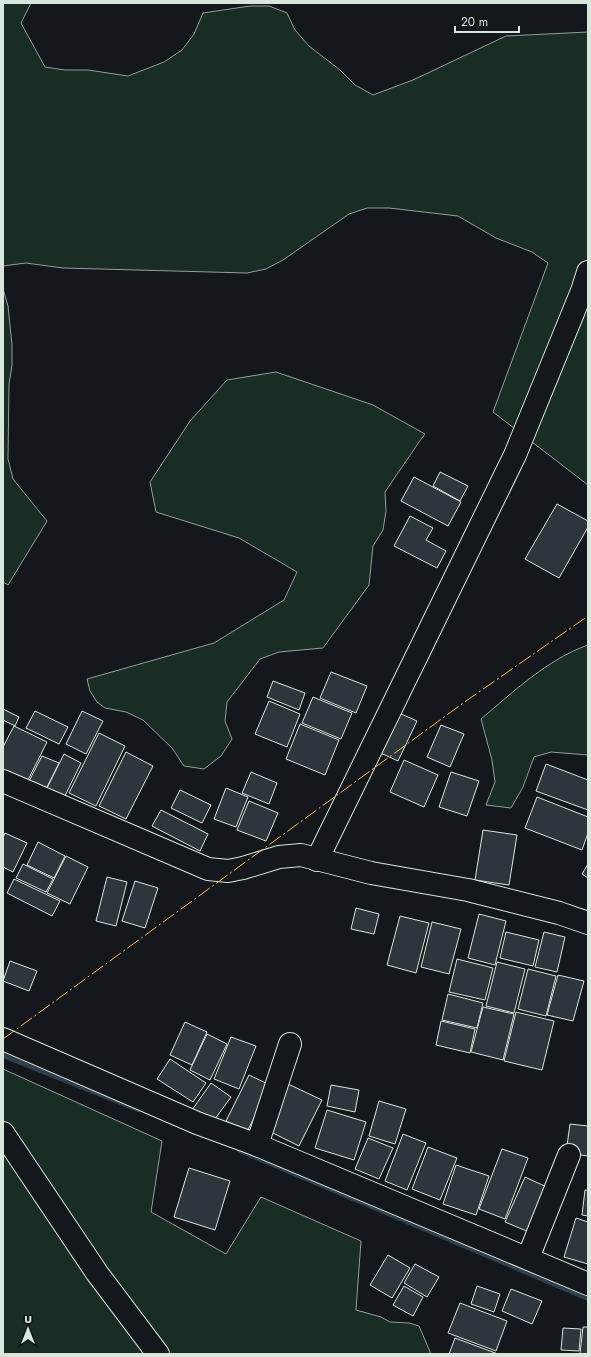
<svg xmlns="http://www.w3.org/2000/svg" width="591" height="1357" viewBox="0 0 591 1357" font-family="Jost,sans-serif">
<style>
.green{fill:#1a2d24;stroke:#939e99}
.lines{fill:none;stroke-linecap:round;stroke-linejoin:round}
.stream{stroke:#2f3f4d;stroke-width:6}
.building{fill:#2c363c;stroke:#d8e6dc}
.minor-casing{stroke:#d8e6dc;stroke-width:24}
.minor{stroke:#14181c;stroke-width:22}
.power{stroke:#ffb74d;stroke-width:1;stroke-dasharray:14 3 2 3;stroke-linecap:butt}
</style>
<rect width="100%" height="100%" fill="#14181c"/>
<g class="green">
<path d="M3 3H31L21 23 45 67 65 70H88L128 76 164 62 182 50 194 34 203 13 250 6H269L287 13 295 30 309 46 340 70 355 85 373 95 413 80 506 36 588 32V485L493 412 548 263 532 252 496 238 458 216 389 208H367L349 214 283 260 266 269 247 273 63 268 26 263 3 266Z"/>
<path d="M3 289 8 306 12 345V366L9 384 8 459 13 479 47 521 8 585 3 582Z"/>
<path d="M276 372 373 405 425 434 419 442 385 492 386 511 383 530 373 546 369 585 323 648 279 652 260 659 227 702 225 721 232 739 221 756 204 769 184 766 172 748 143 720 126 712 105 708 97 702 90 691 87 679 214 643 284 600 297 572 239 538 156 512 150 482 190 421 227 380Z"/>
<path d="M588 645V755L551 752 534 757 523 787 511 808 486 805 495 782 492 760 481 719C513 692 548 659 588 645Z"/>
<path d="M3 1069 162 1141 151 1212 226 1254 261 1197 361 1241 356 1310 381 1317 390 1322 409 1323 419 1326 431 1354H3Z"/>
</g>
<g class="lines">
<g class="stream">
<path d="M3 1055 138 1109"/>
<path d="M240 1150 588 1298"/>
</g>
</g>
<g class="building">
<path d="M440 472 468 486 460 501 433 486Z"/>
<path d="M414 477 461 502 448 526 401 501Z"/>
<path d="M557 504 588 521V527L559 578 525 559Z"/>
<path d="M410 516 433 528 426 540 446 551 437 568 394 546Z"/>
<path d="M331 672 367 686 356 713 320 698Z"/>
<path d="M273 681 305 693 299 710 267 697Z"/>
<path d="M313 697 352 713 341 739 302 723Z"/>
<path d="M269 701 300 714 287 747 255 734Z"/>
<path d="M3 709 19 717 15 726 3 720Z"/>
<path d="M390 709 417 721 398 761 372 749Z"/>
<path d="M35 711 68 727 59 744 26 728Z"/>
<path d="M82 711 103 721 86 754 66 744Z"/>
<path d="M300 724 339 740 325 775 286 759Z"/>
<path d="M441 725 464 734 450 767 427 757Z"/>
<path d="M14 726 47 742 24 788 3 778V747Z"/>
<path d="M99 733 125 746 96 806 69 793Z"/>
<path d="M126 752 153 766 126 819 99 806Z"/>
<path d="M64 754 81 763 63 800 45 792Z"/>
<path d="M42 756 59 763 43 795 26 787Z"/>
<path d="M404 760 438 775 424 807 390 792Z"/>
<path d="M546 764 588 780V810L536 791Z"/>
<path d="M251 772 277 783 269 804 242 793Z"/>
<path d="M451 772 479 781 467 816 439 807Z"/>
<path d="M226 788 248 797 236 827 214 819Z"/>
<path d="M180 790 211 805 202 823 171 808Z"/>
<path d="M537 797 588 817V833L582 850 525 828Z"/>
<path d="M249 801 278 813 266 841 237 830Z"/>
<path d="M161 810 208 834 200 851 152 826Z"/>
<path d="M483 830 517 835 509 885 475 880Z"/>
<path d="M5 833 27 843 13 872 3 867V837Z"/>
<path d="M38 842 65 856 54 878 27 865Z"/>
<path d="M66 856 88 867 70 904 47 893Z"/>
<path d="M23 864 53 879 46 892 16 878Z"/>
<path d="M588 864V878L582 874Z"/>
<path d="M107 877 127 882 116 926 96 921Z"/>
<path d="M14 879 60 901 52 916 7 893Z"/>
<path d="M135 881 158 888 145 928 122 921Z"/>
<path d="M356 908 379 914 374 934 351 929Z"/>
<path d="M479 914 506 921 495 965 468 958Z"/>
<path d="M400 916 429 923 416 973 387 965Z"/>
<path d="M432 922 461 929 449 974 421 967Z"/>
<path d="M506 932 539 940 533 966 500 958Z"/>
<path d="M544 932 565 937 557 972 535 967Z"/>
<path d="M457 959 493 968 485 1000 449 992Z"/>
<path d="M10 961 37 971 29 991 3 981Z"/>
<path d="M497 962 525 969 514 1013 486 1006Z"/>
<path d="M528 969 556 976 546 1016 518 1009Z"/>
<path d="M558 975 584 981 573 1021 547 1015Z"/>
<path d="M448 994 483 1003 477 1028 442 1020Z"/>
<path d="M483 1007 514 1014 503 1060 471 1052Z"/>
<path d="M516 1012 554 1021 542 1070 504 1061Z"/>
<path d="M441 1021 475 1029 470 1053 436 1045Z"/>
<path d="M185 1022 207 1032 192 1065 170 1055Z"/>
<path d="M207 1034 227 1044 210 1080 190 1070Z"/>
<path d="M231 1037 256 1046 239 1089 214 1079Z"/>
<path d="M170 1059 206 1083 193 1102 157 1079Z"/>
<path d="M249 1075 270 1085 247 1132 226 1121Z"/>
<path d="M211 1083 231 1097 212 1123 192 1110Z"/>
<path d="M288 1084 322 1100 299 1146 265 1129Z"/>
<path d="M331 1085 359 1090 355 1112 327 1106Z"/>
<path d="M379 1101 406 1109 395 1144 369 1136Z"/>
<path d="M327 1110 366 1122 354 1160 315 1148Z"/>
<path d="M570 1124 588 1126V1156L566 1153Z"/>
<path d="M403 1134 426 1143 407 1190 385 1181Z"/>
<path d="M368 1138 393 1148 379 1179 355 1169Z"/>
<path d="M428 1147 457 1158 440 1200 412 1189Z"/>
<path d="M502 1149 528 1158 505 1219 479 1209Z"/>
<path d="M456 1165 489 1176 476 1215 443 1204Z"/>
<path d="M189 1168 230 1181 215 1230 174 1217Z"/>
<path d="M525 1177 549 1188 529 1232 505 1222Z"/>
<path d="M585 1190H588V1216L582 1215Z"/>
<path d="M576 1218 588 1222V1264L564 1257Z"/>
<path d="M388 1255 410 1268 392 1298 370 1285Z"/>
<path d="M415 1264 439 1277 427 1297 404 1283Z"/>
<path d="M404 1286 423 1297 413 1316 393 1305Z"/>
<path d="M477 1286 500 1294 494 1312 471 1304Z"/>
<path d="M511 1289 542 1301 532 1324 502 1311Z"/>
<path d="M460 1303 507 1321 496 1351 448 1333Z"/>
<path d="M583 1327H588V1354H580Z"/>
<path d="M563 1328 581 1329 579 1351 561 1350Z"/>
<path d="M455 1338 498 1354H449Z"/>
</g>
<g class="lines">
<g class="minor-casing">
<g id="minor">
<path d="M3 781 208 869 228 871 243 868 279 857 301 855 371 873 468 890 559 913 588 923"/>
<path d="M317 860 515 455 582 291 588 272"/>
<path d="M3 1039 197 1123 257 1145 588 1284"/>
<path d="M3 1133 97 1273 158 1354"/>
<path d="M257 1145 290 1044"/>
<path d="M528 1258 569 1155"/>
</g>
</g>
<use href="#minor" class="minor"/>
<path class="power" d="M3 1039 466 701 588 616"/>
</g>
<rect width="591" height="1357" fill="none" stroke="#d8e6dc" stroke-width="8"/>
<g transform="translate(28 1329)" stroke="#14181c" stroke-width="3" paint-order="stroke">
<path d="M0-3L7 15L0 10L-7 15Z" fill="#d8e6dc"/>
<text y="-6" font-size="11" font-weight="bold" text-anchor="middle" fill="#d8e6dc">U</text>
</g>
<path d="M455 26v6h64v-6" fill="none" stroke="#d8e6dc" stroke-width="2"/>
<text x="461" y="26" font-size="12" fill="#d8e6dc" stroke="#14181c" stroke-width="3" paint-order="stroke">20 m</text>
</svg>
